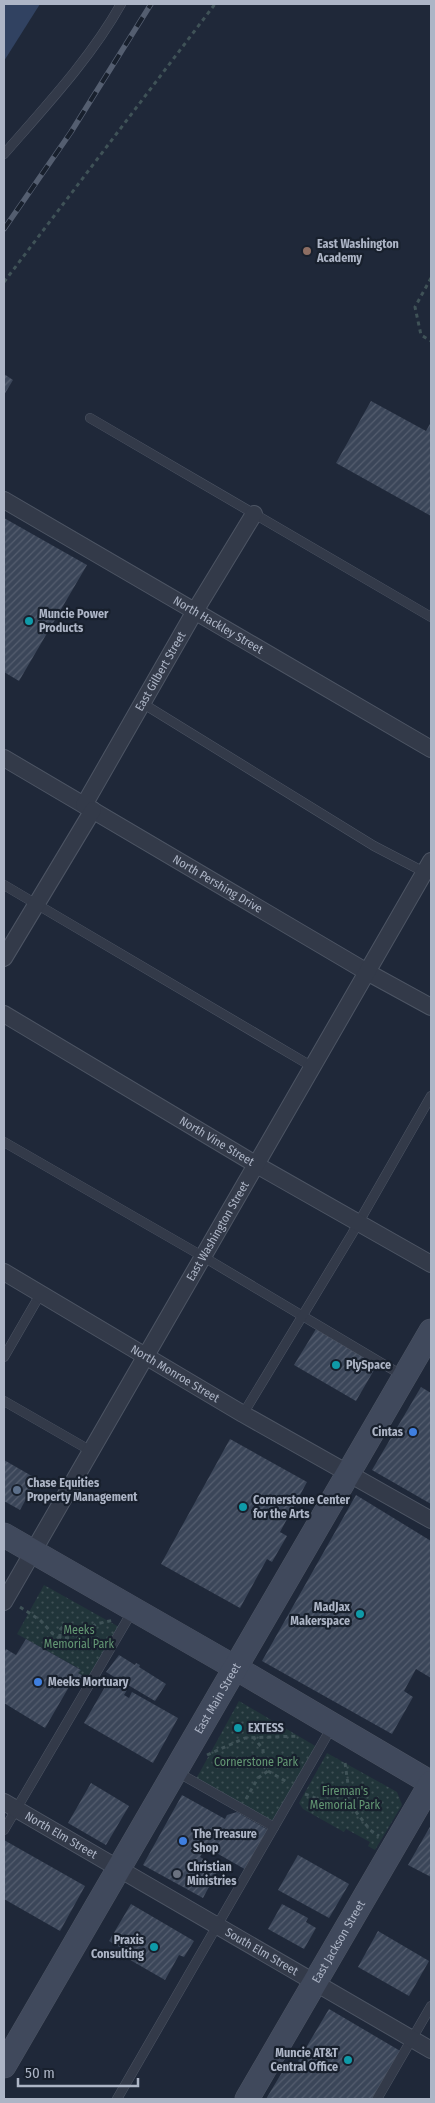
<svg xmlns="http://www.w3.org/2000/svg" width="435" height="2103" viewBox="0 0 435 2103" font-family="'Fira Sans Condensed',sans-serif">
<style>
.grass{fill:url(#grass-dots)}
.water{fill:#314261}
.building{fill:url(#building-hatch)}
.lines{fill:none;stroke-linecap:round;stroke-linejoin:round}
.service-casing{stroke:#4d5564;stroke-width:10}
.minor-casing{stroke:#4d5564;stroke-width:18}
.secondary-casing{stroke:#4d5564;stroke-width:25}
.path{stroke:#3f5257;stroke-width:3;stroke-dasharray:4 4;stroke-linecap:butt}
.service{stroke:#333a49;stroke-width:9}
.minor{stroke:#333a49;stroke-width:16}
.secondary{stroke:#40495c;stroke-width:24}
.rail-casing{stroke:#545e70;stroke-width:5.5}
.rail{stroke:#18202d;stroke-width:4;stroke-dasharray:11;stroke-linecap:butt}
.education-dot{fill:#8d6e63;stroke:#18202d;stroke-width:2}
.culture-dot{fill:#0f9aa8;stroke:#18202d;stroke-width:2}
.shop-dot{fill:#3f7fe0;stroke:#18202d;stroke-width:2}
.service-dot{fill:#5c6f8a;stroke:#18202d;stroke-width:2}
.worship-dot{fill:#6b7280;stroke:#18202d;stroke-width:2}
.labels{text-anchor:middle;dominant-baseline:central;stroke-width:4.5;stroke-linejoin:round;paint-order:stroke}
.poi-label{font-size:12px;font-weight:bold;fill:#adb5c6;stroke:#18202d;text-anchor:start}
.street-label{font-size:12px;fill:#adb5c6;stroke:#18202d}
.park-label{font-size:12px;fill:#639773;stroke:#18202d}
</style>
<defs>
<pattern id="grass-dots" width="8" height="8" patternUnits="userSpaceOnUse" patternTransform="scale(1.25)"><rect width="8" height="8" fill="#21353a"/><path d="M2 2h.1M6 6h.1" fill="none" stroke="#3f5055" stroke-width="1.8" stroke-linecap="round"/></pattern>
<pattern id="building-hatch" width="6" height="6" patternUnits="userSpaceOnUse" patternTransform="scale(1.25)"><rect width="6" height="6" fill="#3b4659"/><path d="M-1 1l2-2M0 6l6-6M5 7l2-2" fill="none" stroke="#555e6f"/></pattern>
</defs>
<rect width="100%" height="100%" fill="#1f2839"/>
<g class="grass">
<path d="M44 1585 119 1627 89 1679 78 1673 80 1669 17 1634Z"/>
<path d="M239 1701 317 1747 273 1822 196 1779Z"/>
<path d="M327 1753 397 1792 402 1805 375 1850 368 1846 370 1842 346 1829 344 1832 303 1809 299 1803Z"/>
</g>
<path class="water" d="M4 4H40L4 61Z"/>
<g class="building">
<path d="M4 374 13 380 4 395Z"/>
<path d="M371 401 426 431 431 422V516L336 463Z"/>
<path d="M4 518 87 565 19 681 4 672Z"/>
<path d="M316 1329 377 1365 356 1401 294 1365Z"/>
<path d="M421 1387 431 1393V1504L372 1470Z"/>
<path d="M230 1439 307 1482 280 1532 287 1536 272 1562 267 1559 240 1608 161 1564Z"/>
<path d="M4 1460 37 1479 20 1510 4 1501Z"/>
<path d="M356 1495 431 1541V1678L416 1669 404 1691 413 1697 392 1734 262 1661Z"/>
<path d="M26 1639 81 1670 78 1673 85 1677 81 1684 73 1680 45 1728 4 1703V1652L6 1649 16 1655Z"/>
<path d="M119 1655 135 1665 136 1663 140 1665 139 1667 166 1684 155 1701 106 1672Z"/>
<path d="M109 1680 127 1690 124 1695 129 1698 132 1692 178 1718 153 1763 84 1723Z"/>
<path d="M91 1783 129 1806 106 1845 68 1823Z"/>
<path d="M182 1795 225 1819 227 1815 237 1812 270 1831 248 1871 206 1847 200 1857 219 1868 203 1898 143 1865Z"/>
<path d="M431 1825V1877L408 1865Z"/>
<path d="M4 1840 85 1886 60 1931 4 1899Z"/>
<path d="M298 1855 349 1884 329 1918 278 1890Z"/>
<path d="M131 1904 194 1941 184 1957 179 1955 165 1980 125 1957 128 1952 109 1941Z"/>
<path d="M282 1904 308 1918 306 1922 316 1928 304 1949 268 1929Z"/>
<path d="M378 1931 429 1961 409 1996 358 1967Z"/>
<path d="M329 2009 402 2052 373 2099H266L284 2069 291 2073Z"/>
</g>
<g class="lines">
<g class="service-casing">
<g id="service">
<path d="M4 154C44 108 91 58 121 4"/>
<path d="M90 418 431 617"/>
<path d="M142 703 374 846 424 872"/>
<path d="M4 885 311 1066"/>
<path d="M4 1142 202 1256 405 1377"/>
<path d="M4 1357 41 1293"/>
<path d="M4 1401 91 1451"/>
<path d="M243 1414 352 1234 431 1096"/>
<path d="M177 1772 274 1827"/>
<path d="M4 1830 133 1610"/>
<path d="M117 2099 333 1725"/>
<path d="M377 2099 431 2006"/>
</g>
</g>
<g class="minor-casing">
<g id="minor">
<path id="s1" d="M4 500 431 749"/>
<path id="s2" d="M4 758 367 972 431 1007"/>
<path id="s3" d="M84 805 195 611 254 514"/>
<path d="M4 958 93 810"/>
<path id="s4" d="M4 1014 255 1164 431 1264"/>
<path id="s5" d="M4 1272 243 1414 431 1520"/>
<path id="s6" d="M4 1602 431 861"/>
<path id="s7" d="M4 1802 431 2050"/>
</g>
</g>
<g class="secondary-casing">
<g id="secondary">
<path d="M4 1535 234 1667 431 1783"/>
<path id="s8" d="M4 2066 431 1331"/>
<path id="s9" d="M247 2099 431 1783"/>
</g>
</g>
<g class="path">
<path d="M431 278 415 307 421 335 431 341"/>
<path d="M4 282 215 4"/>
<path d="M20 1607 40 1620 53 1634 60 1638H70L78 1629 91 1628 96 1624 114 1620"/>
<path d="M60 1638V1630L64 1625 78 1629"/>
<path d="M207 1755 245 1738 299 1736"/>
<path d="M345 1763 349 1791 347 1803"/>
<path d="M268 1771 287 1782"/>
<path d="M305 1794 328 1803 350 1804 370 1830 379 1836"/>
<path d="M246 1799 258 1778 268 1771 264 1767 263 1749 254 1738"/>
</g>
<use href="#service" class="service"/>
<use href="#minor" class="minor"/>
<use href="#secondary" class="secondary"/>
<g class="rail-casing">
<path id="rail" d="M4 229 71 132 151 4"/>
</g>
<use href="#rail" class="rail"/>
</g>
<circle class="education-dot" cx="307" cy="251" r="5"/>
<g class="culture-dot">
<circle cx="29" cy="621" r="5"/>
<circle cx="336" cy="1365" r="5"/>
<circle cx="243" cy="1507" r="5"/>
<circle cx="360" cy="1614" r="5"/>
<circle cx="238" cy="1728" r="5"/>
<circle cx="154" cy="1947" r="5"/>
<circle cx="348" cy="2060" r="5"/>
</g>
<g class="shop-dot">
<circle cx="413" cy="1432" r="5"/>
<circle cx="38" cy="1682" r="5"/>
<circle cx="183" cy="1841" r="5"/>
</g>
<circle class="service-dot" cx="17" cy="1490" r="5"/>
<circle class="worship-dot" cx="177" cy="1874" r="5"/>
<g class="labels">
<g class="poi-label">
<text x="317" y="244">East Washington<tspan x="317" dy="14">Academy</tspan></text>
<text x="39" y="614">Muncie Power<tspan x="39" dy="14">Products</tspan></text>
<text x="346" y="1365">PlySpace</text>
<text x="403" y="1432" text-anchor="end">Cintas</text>
<text x="27" y="1483">Chase Equities<tspan x="27" dy="14">Property Management</tspan></text>
<text x="253" y="1500">Cornerstone Center<tspan x="253" dy="14">for the Arts</tspan></text>
<text x="350" y="1607" text-anchor="end">MadJax<tspan x="350" dy="14">Makerspace</tspan></text>
<text x="48" y="1682">Meeks Mortuary</text>
<text x="248" y="1728">EXTESS</text>
<text x="193" y="1834">The Treasure<tspan x="193" dy="14">Shop</tspan></text>
<text x="187" y="1867">Christian<tspan x="187" dy="14">Ministries</tspan></text>
<text x="144" y="1940" text-anchor="end">Praxis<tspan x="144" dy="14">Consulting</tspan></text>
<text x="338" y="2053" text-anchor="end">Muncie AT&amp;T<tspan x="338" dy="14">Central Office</tspan></text>
</g>
<g class="street-label">
<text stroke="none"><textPath href="#s1" startOffset="248">North Hackley Street</textPath></text>
<text stroke="none"><textPath href="#s3" startOffset="154">East Gilbert Street</textPath></text>
<text stroke="none"><textPath href="#s2" startOffset="248">North Pershing Drive</textPath></text>
<text stroke="none"><textPath href="#s4" startOffset="248">North Vine Street</textPath></text>
<text stroke="none"><textPath href="#s6" startOffset="428">East Washington Street</textPath></text>
<text stroke="none"><textPath href="#s5" startOffset="199">North Monroe Street</textPath></text>
<text stroke="none"><textPath href="#s8" startOffset="425">East Main Street</textPath></text>
<text stroke="none"><textPath href="#s7" startOffset="66">North Elm Street</textPath></text>
<text stroke="none"><textPath href="#s9" startOffset="182">East Jackson Street</textPath></text>
<text stroke="none"><textPath href="#s7" startOffset="298">South Elm Street</textPath></text>
</g>
<g class="park-label">
<text x="79" y="1630">Meeks<tspan x="79" dy="14">Memorial Park</tspan></text>
<text x="256" y="1762">Cornerstone Park</text>
<text x="345" y="1791">Fireman's<tspan x="345" dy="14">Memorial Park</tspan></text>
</g>
</g>
<rect width="435" height="2103" fill="none" stroke="#adb5c6" stroke-width="10"/>
<path d="M18 2078v8h120v-8" fill="none" stroke="#adb5c6" stroke-width="2.5"/>
<text x="25" y="2078" font-size="15" fill="#adb5c6" stroke="#18202d" stroke-width="4" paint-order="stroke">50 m</text>
</svg>
